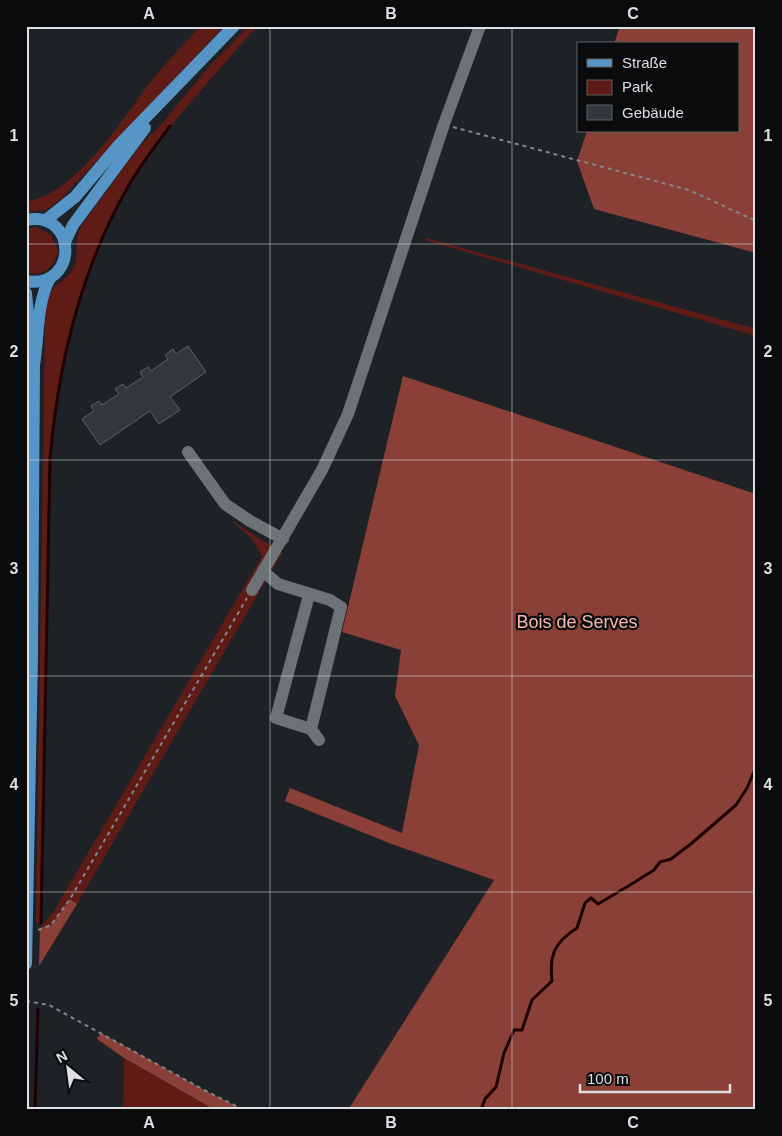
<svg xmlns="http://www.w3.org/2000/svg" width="782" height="1136" viewBox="0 0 782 1136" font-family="Arial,sans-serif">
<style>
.green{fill:#5f1c16}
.forest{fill:#8a4036}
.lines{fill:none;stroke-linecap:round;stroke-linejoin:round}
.stream{stroke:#1e0000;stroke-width:3}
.building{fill:#32373b;stroke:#5d6266}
.path{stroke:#828589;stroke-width:2;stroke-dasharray:4 4;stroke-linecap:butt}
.minor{stroke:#6d7276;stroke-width:12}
.major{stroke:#5695c5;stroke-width:12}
.grid{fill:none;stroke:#dddfe2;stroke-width:1;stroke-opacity:0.55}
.labels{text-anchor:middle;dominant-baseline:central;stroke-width:4.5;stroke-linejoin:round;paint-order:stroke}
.park-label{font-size:18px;fill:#f9b6ab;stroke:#090b0d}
.neatline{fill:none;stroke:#dddfe2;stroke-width:2}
.grid-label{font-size:16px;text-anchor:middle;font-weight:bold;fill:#dddfe2}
</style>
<rect width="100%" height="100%" fill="#1e2226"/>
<g class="green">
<path d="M201 26H224L62 198 46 210 26 212V202C82 191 123 115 157 74 171 57 186 42 201 26Z"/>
<path d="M249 26H258C241 43 226 62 210 80 186 108 161 135 141 165 85 251 59 358 50 459L41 923 36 922 45 325C46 314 45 300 52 290 59 281 71 277 75 264 79 251 74 239 81 226L138 148 164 121 212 63Z"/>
<path d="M36 227 51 235 58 251C55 267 42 278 26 272V229Z"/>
<path d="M426 238 756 329V336L425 240Z"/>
<path d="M231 520 282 553 77 904 70 899 51 925 40 928 54 911 262 556 252 539Z"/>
<path d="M124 1058 215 1110H123Z"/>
</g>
<g class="forest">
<path d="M620 26H756V253L594 209 577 161 587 131H738V44H614Z"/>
<path d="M403 376 756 494V1110H348L494 880 389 843 285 801 290 788 402 833 419 745 395 696 401 650 342 632Z"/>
<path d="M70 899 77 904 39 966 40 928 51 925Z"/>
<path d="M101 1033 206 1091 244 1110H215L124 1058 97 1039Z"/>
</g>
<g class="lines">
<g class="stream">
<path d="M41 923 50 459C58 365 81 268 129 185 141 164 156 145 170 126"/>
<path d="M35 1110 38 1009"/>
<path d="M481 1110 485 1099 496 1087 504 1053 514 1030H522L532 1000 552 981C549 954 555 942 577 928L585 903 591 898 598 904 630 885 654 870 660 862 671 859 692 843 736 805 747 788 756 767"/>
</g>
</g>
<path class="building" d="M188 346 206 372 170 397 180 410 159 424 150 411 100 445 82 419 94 411 91 406 99 401 102 405 119 394 115 389 123 384 126 388 143 377 140 372 148 367 151 371 168 359 165 355 173 349 176 354Z"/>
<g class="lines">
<g class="path">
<path d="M453 127 689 190 756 221"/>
<path d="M38 930 51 925 70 899 247 598"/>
<path d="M26 1001 49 1005 206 1091 244 1110"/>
</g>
<g class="minor">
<path d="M188 452 225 504 250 521 283 539"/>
<path d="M263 571 278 584 330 600 341 607 311 729 319 740"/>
<path d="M252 590 322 470 348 414 444 124 480 26"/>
<path d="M309 595 276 718 311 729"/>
</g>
<g class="major">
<path d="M26 220C79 210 78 290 26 281"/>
<path d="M46 220 75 197 119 145 234 26"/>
<path d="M65 242 73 225 145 128"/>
<path d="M26 293 32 355"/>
<path d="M26 964 32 656 34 365C39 336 36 304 50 278"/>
</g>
</g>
<path class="grid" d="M270 26V1110M512 26V1110M26 244H756M26 460H756M26 676H756M26 892H756"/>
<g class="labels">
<g class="park-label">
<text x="577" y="622">Bois de Serves</text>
</g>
</g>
<rect width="782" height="1136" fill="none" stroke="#090b0d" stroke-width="55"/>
<rect x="577" y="42" width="162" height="90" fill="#090b0d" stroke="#5e6062"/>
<rect x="587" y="59" width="25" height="8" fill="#5695c5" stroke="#5e6062"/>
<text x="622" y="68" font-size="15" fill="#dddfe2">Straße</text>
<rect x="587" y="80" width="25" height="15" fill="#5f1c16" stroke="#5e6062"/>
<text x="622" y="92" font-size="15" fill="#dddfe2">Park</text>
<rect x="587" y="105" width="25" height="15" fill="#32373b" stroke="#5e6062"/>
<text x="622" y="118" font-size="15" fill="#dddfe2">Gebäude</text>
<g transform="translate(68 1068) rotate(331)" stroke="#090b0d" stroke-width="4" paint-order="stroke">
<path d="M0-4L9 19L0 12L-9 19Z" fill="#dddfe2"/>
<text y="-8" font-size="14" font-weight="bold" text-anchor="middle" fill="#dddfe2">N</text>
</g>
<path d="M580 1084v8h150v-8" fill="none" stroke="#dddfe2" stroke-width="2.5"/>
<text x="587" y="1084" font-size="15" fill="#dddfe2" stroke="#090b0d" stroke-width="4" paint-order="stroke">100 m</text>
<rect x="28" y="28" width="726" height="1080" class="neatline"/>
<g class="grid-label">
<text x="149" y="19">A</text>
<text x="391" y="19">B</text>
<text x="633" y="19">C</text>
<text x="14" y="141">1</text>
<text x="768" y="141">1</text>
<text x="14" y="357">2</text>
<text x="768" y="357">2</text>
<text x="14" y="574">3</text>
<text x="768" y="574">3</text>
<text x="14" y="790">4</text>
<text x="768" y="790">4</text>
<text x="14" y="1006">5</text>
<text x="768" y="1006">5</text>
<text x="149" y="1128">A</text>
<text x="391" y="1128">B</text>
<text x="633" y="1128">C</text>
</g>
</svg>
